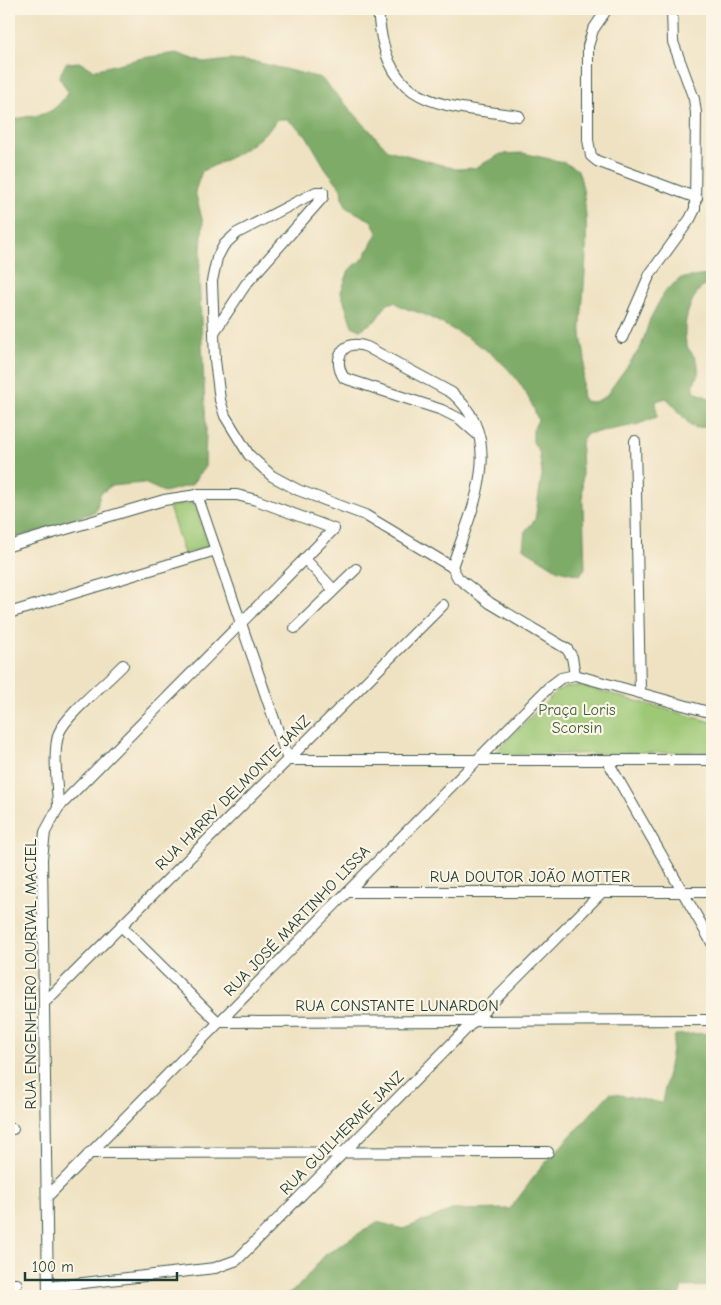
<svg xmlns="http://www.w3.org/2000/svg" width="721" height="1305" viewBox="0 0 721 1305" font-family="'Comic Neue',sans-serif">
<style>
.green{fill:#9dc876;stroke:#5e8255}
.forest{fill:#7eac67;stroke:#4e744e}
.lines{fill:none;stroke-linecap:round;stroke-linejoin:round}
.street-casing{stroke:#3e5649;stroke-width:12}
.street{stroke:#fff;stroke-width:10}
.labels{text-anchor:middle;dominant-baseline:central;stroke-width:4.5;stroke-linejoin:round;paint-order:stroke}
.park-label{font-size:16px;fill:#3e6044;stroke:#fcf5e5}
.street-label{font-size:16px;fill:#1f3d34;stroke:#fcf5e5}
</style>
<rect width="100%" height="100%" fill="#fcf5e5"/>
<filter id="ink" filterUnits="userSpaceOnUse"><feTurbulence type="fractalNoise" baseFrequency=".02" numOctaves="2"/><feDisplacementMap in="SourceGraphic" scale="10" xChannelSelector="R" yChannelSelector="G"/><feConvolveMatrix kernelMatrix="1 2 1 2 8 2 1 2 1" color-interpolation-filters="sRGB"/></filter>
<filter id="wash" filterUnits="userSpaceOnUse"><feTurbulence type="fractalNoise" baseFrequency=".0096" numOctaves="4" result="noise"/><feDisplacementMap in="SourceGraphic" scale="20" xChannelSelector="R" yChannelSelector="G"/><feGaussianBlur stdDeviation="1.12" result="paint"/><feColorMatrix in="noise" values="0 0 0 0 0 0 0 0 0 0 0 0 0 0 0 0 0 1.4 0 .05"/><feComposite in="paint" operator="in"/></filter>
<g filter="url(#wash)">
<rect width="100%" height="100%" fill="#efe2c2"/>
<g class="green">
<path d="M194 502 208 546 184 554 169 507Z"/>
<path d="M582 686 712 722V752L492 755 557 691 565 687Z"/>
</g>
<g class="forest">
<path d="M177 53 204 63 229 60 256 62 321 78 388 150 456 169 475 168 501 154 523 153 563 162 578 170C593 214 584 279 581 325 580 337 584 348 585 360 585 374 579 386 584 401L594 402 605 397 641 347 650 319 665 291 681 278 709 275 712 272V282C691 287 680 327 687 346 690 353 698 358 698 366 699 374 698 377 693 384L695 392 711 399 712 426 694 428C682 418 677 407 666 398L656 401 657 417 636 425 586 434 581 443 585 568 580 575 558 570 523 548 525 531 535 520 542 474 539 451 533 442V430L538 420C519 364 480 343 429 317 417 310 405 311 395 302L387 304 375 321 360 330 352 326 341 292 349 270 364 258 377 233 372 221 347 208 342 197 341 188 326 169 306 135 287 119H278C255 147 233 157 202 171L195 191 203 223 199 277 206 429 205 467 191 485 164 492 144 483 111 486 100 494 96 511 61 525 9 539V122C36 110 48 124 68 92L59 77 66 63 79 62 94 70 142 58Z"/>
<path d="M712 1033V1286L682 1287 679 1296H283L297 1288 325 1255 377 1222 403 1229 452 1210 510 1209 540 1169 610 1093 662 1103 675 1035Z"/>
</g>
</g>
<g filter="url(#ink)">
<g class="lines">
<g class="street-casing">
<g id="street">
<path d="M378 9C385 109 437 104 519 116"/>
<path d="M607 9 593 30 588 46V140L591 156 597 161 697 198"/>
<path d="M215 331 246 284 323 197V192H316L237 233 224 245 217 258 212 281 215 360 220 400 225 416 249 455 272 476 298 490 365 515 452 567 458 578 490 603 567 649 572 657 575 675"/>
<path d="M622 338 650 274 690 219 695 209 696 113 694 99 673 42 672 9"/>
<path d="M635 441 640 692"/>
<path d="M197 495 288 760H712"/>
<path d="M9 546 164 500 197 495H237L256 500 334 529 58 808 45 832 42 859 48 1296"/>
<path d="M305 559 333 589"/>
<path d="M452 567C471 510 508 441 452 393L367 347C344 338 331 358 344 378L442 410 460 419 478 435"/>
<path d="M9 613 216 550"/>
<path d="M295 628 356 569"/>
<path d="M607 760 712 943"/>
<path d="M58 808C58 788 52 751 59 733 66 715 108 681 123 665"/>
<path d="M347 892H712"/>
<path d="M121 926 218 1022 712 1020"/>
<path d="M44 1003 443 605"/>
<path d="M9 1129H13"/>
<path d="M89 1153 548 1152"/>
<path d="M47 1197 549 687 561 678 575 675 712 713"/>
<path d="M9 1284H17"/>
<path d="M48 1287 215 1268 237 1260 602 892"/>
</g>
</g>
<use href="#street" class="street"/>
</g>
</g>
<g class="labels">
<g class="park-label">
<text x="577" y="710">Praça Loris<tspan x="577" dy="18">Scorsin</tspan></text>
</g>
<g class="street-label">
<text transform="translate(233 793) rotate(-45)">RUA HARRY DELMONTE JANZ</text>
<text x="530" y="877">RUA DOUTOR JOÃO MOTTER</text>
<text transform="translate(297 921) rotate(-46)">RUA JOSÉ MARTINHO LISSA</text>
<text transform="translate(31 974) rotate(-90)">RUA ENGENHEIRO LOURIVAL MACIEL</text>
<text x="397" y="1006">RUA CONSTANTE LUNARDON</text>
<text transform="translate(342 1133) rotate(-45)">RUA GUILHERME JANZ</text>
</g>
</g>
<rect width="721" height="1305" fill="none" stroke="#fcf5e5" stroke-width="30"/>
<path d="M25 1272v8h152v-8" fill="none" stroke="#1f3d34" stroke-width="2.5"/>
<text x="32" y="1272" font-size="15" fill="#1f3d34" stroke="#fcf5e5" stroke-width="4" paint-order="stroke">100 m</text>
</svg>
